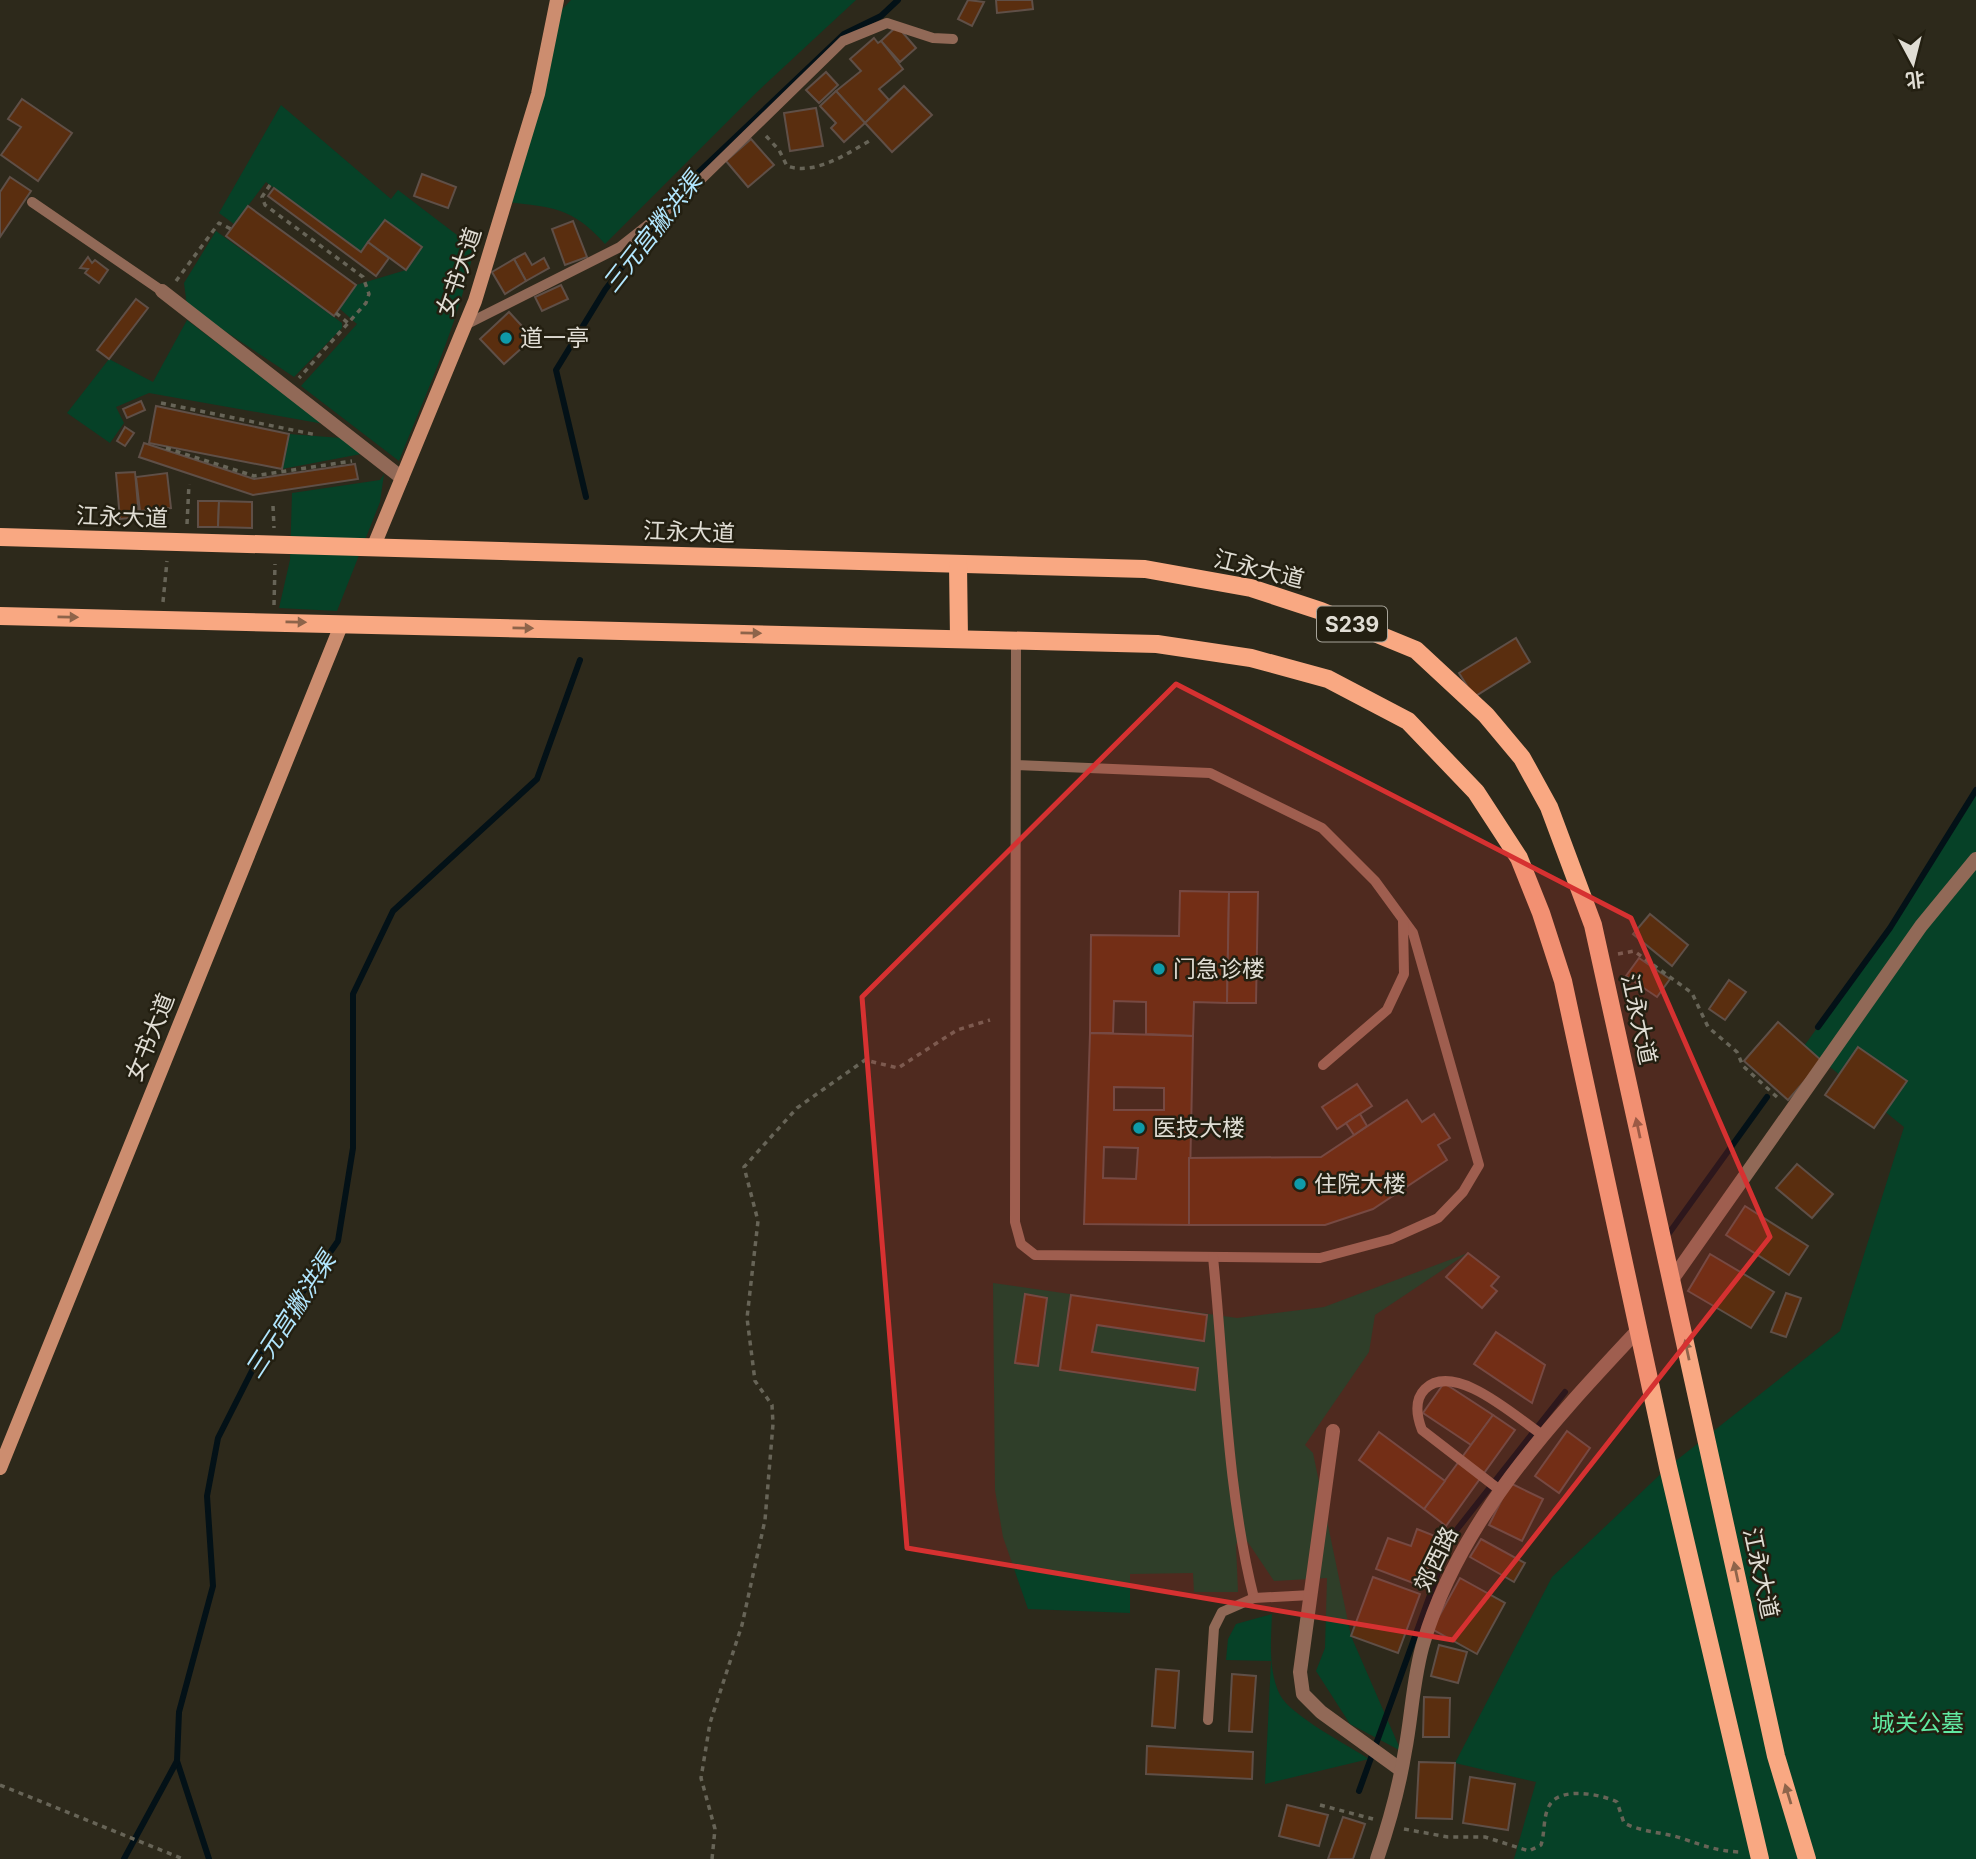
<svg xmlns="http://www.w3.org/2000/svg" width="1976" height="1859" viewBox="0 0 1976 1859" font-family="Inter,'Noto Sans SC',sans-serif">
<style>
.green{fill:#064127}
.lines{fill:none;stroke-linecap:round;stroke-linejoin:round}
.stream{stroke:#031117;stroke-width:6}
.building{fill:#5a2e0f;stroke:#5f4f47;stroke-width:2;fill-rule:evenodd}
.path{stroke:#676457;stroke-width:3.5;stroke-dasharray:5 5;stroke-linecap:butt}
.service{stroke:#916957;stroke-width:10}
.minor{stroke:#916957;stroke-width:14}
.tertiary{stroke:#916957;stroke-width:14}
.secondary{stroke:#cc8d6f;stroke-width:14}
.primary{stroke:#f9a882;stroke-width:18}
.oneway{fill:#8e644a}
.marked{fill:#d63131;fill-opacity:0.2;stroke:#d63131;stroke-width:5;stroke-linejoin:round}
.culture-dot{fill:#0f9aa8;stroke:#231f11;stroke-width:2.5}
.labels{text-anchor:middle;dominant-baseline:central;stroke-width:5;stroke-linejoin:round;paint-order:stroke}
.shield{fill:#231f11;stroke:#a7a49a;stroke-width:2}
.shield-label{font-size:21px;font-weight:bold;fill:#e0ddd4}
.street-label{font-size:23px;fill:#e0ddd4;stroke:#231f11}
.poi-label{font-size:23px;fill:#e0ddd4;stroke:#231f11;text-anchor:start}
.park-label{font-size:23px;fill:#60eaa2;stroke:#231f11}
.water-label{font-size:24px;font-style:italic;fill:#b2e7ff;stroke:#231f11}
</style>
<rect width="100%" height="100%" fill="#2d291b"/>
<g class="green">
<path d="M571 0H856L757 92 605 244C572 207 552 207 505 202L553 19Z"/>
<path d="M281 105 391 199 398 190 474 248C459 322 427 391 399 461L301 386 357 324 339 308 356 285 406 270 422 247 385 220 361 252 266 182 234 224 219 213Z"/>
<path d="M216 231 342 323V328L294 377 187 306 184 283Z"/>
<path d="M187 320 324 424 149 393 116 407 124 423 110 443 67 413 109 359 153 382Z"/>
<path d="M289 434 341 438 361 454 282 469Z"/>
<path d="M384 474 380 502 337 611 279 608 290 560 292 493 380 480Z"/>
<path d="M1976 790V1859H1514L1536 1782 1455 1763 1552 1577 1668 1467 1840 1331 1904 1127 1804 1046 1890 928Z"/>
<path d="M1468 1253 1375 1315 1369 1352 1305 1445 1313 1453 1351 1636 1401 1751 1350 1724 1316 1671 1325 1648 1327 1578 1274 1581 1241 1532 1236 1545 1238 1592H1194L1193 1573 1130 1574V1613L1028 1609 1003 1537 995 1490 993 1283 1237 1318 1324 1307Z"/>
<path d="M1272 1614C1271 1640 1268 1671 1280 1695 1290 1715 1349 1746 1369 1759L1265 1784 1271 1661 1226 1660 1228 1639 1236 1624Z"/>
</g>
<g class="lines">
<g class="stream">
<path d="M669 205 681 189 844 34 881 16 898 0"/>
<path d="M586 497 556 370 605 290 656 222"/>
<path d="M1818 1027 1890 928 1976 790"/>
<path d="M1667 1236 1767 1097"/>
<path d="M177 1761 209 1859"/>
<path d="M1359 1791 1451 1537 1565 1392"/>
<path d="M124 1859 177 1761 179 1712 213 1586 207 1496 218 1438 262 1351 338 1241 353 1148V994L393 911 537 779 580 660"/>
</g>
</g>
<g class="building">
<path d="M968 0 984 2 972 26 958 19Z"/>
<path d="M996 0H1032L1033 9 997 13Z"/>
<path d="M897 26 916 48 900 62 881 41Z"/>
<path d="M874 38 878 43 881 41 903 69 879 89 889 100 865 123 836 91 861 71 850 59Z"/>
<path d="M826 72 838 85 819 103 806 90Z"/>
<path d="M904 86 932 115 892 152 865 123Z"/>
<path d="M836 91 865 123 844 142 831 128 836 123 820 106Z"/>
<path d="M22 99 72 133 38 181 1 155 21 127 8 119Z"/>
<path d="M816 108 823 146 790 151 784 113Z"/>
<path d="M751 139 774 165 748 187 726 161Z"/>
<path d="M422 174 456 187 448 208 414 196Z"/>
<path d="M10 177 31 191 0 237V192Z"/>
<path d="M274 188 361 252 368 242 389 258 376 276 268 196Z"/>
<path d="M248 206 356 285 334 316 226 236Z"/>
<path d="M385 220 422 247 406 270 368 242Z"/>
<path d="M573 221 587 257 565 265 552 229Z"/>
<path d="M525 253 532 265 544 258 549 268 526 281 514 259Z"/>
<path d="M88 257 92 263 95 260 108 270 99 283 85 273 88 269 80 268Z"/>
<path d="M514 259 526 281 505 294 492 272Z"/>
<path d="M561 285 568 299 542 311 535 297Z"/>
<path d="M136 299 148 308 109 359 97 350Z"/>
<path d="M509 312 533 338 504 364 480 339Z"/>
<path d="M141 401 145 410 127 418 123 409Z"/>
<path d="M156 406 289 434 282 469 149 443Z"/>
<path d="M125 427 134 433 125 446 117 441Z"/>
<path d="M144 443 254 479 355 464 358 479 253 495 139 457Z"/>
<path d="M135 472 139 517 120 519 116 473Z"/>
<path d="M167 473 171 508 140 511 136 477Z"/>
<path d="M198 501H219L218 527H198Z"/>
<path d="M219 501 252 502V528L218 527Z"/>
<path d="M1516 638 1530 662 1474 697 1459 673Z"/>
<path d="M1180 891 1229 892 1227 1003 1194 1002 1193 1036 1146 1034V1002L1114 1001 1113 1033H1090L1091 935 1179 936Z"/>
<path d="M1229 892H1258L1256 1003H1227Z"/>
<path d="M1650 914 1688 945 1672 966 1633 934Z"/>
<path d="M1639 958 1670 979 1657 997 1626 976Z"/>
<path d="M1729 980 1746 992 1725 1020 1709 1009Z"/>
<path d="M1778 1022 1822 1061 1788 1100 1744 1061Z"/>
<path d="M1090 1033 1193 1036 1189 1225 1084 1224ZM1114 1087 1164 1088V1110H1114ZM1104 1147 1138 1148 1136 1179 1103 1178Z"/>
<path d="M1858 1047 1907 1081 1874 1128 1825 1095Z"/>
<path d="M1357 1084 1372 1106 1337 1129 1322 1107Z"/>
<path d="M1407 1100 1422 1122 1434 1114 1450 1138 1438 1145 1447 1160 1373 1209 1325 1225H1189V1158L1321 1157Z"/>
<path d="M1360 1114 1367 1126 1354 1135 1346 1123Z"/>
<path d="M1797 1164 1833 1194 1812 1218 1776 1188Z"/>
<path d="M1745 1206 1808 1246 1789 1275 1726 1235Z"/>
<path d="M1468 1253 1499 1277 1491 1286 1497 1291 1482 1308 1446 1277Z"/>
<path d="M1710 1254 1774 1292 1751 1328 1688 1291Z"/>
<path d="M1786 1293 1801 1298 1786 1337 1771 1332Z"/>
<path d="M1025 1294 1047 1298 1038 1366 1015 1363Z"/>
<path d="M1071 1295 1207 1315 1204 1341 1097 1325 1092 1352 1198 1368 1195 1390 1060 1370Z"/>
<path d="M1496 1332 1545 1365 1532 1403 1474 1364Z"/>
<path d="M1444 1383 1493 1415 1471 1445 1423 1413Z"/>
<path d="M1493 1415 1515 1430 1446 1526 1424 1509Z"/>
<path d="M1567 1431 1590 1448 1559 1493 1535 1476Z"/>
<path d="M1379 1432 1445 1481 1424 1509 1359 1460Z"/>
<path d="M1510 1483 1543 1499 1522 1541 1489 1525Z"/>
<path d="M1417 1529 1440 1538 1421 1586 1376 1569 1388 1538 1411 1546Z"/>
<path d="M1481 1539 1525 1563 1514 1582 1470 1557Z"/>
<path d="M1373 1577 1420 1594 1398 1653 1351 1636Z"/>
<path d="M1460 1578 1505 1603 1477 1654 1432 1629Z"/>
<path d="M1439 1645 1467 1652 1458 1683 1431 1676Z"/>
<path d="M1156 1669 1179 1671 1175 1728 1152 1726Z"/>
<path d="M1232 1674 1256 1676 1252 1732 1229 1731Z"/>
<path d="M1424 1697 1450 1698 1449 1737H1423Z"/>
<path d="M1147 1746 1253 1752 1252 1779 1146 1774Z"/>
<path d="M1419 1762 1455 1763 1452 1819 1416 1818Z"/>
<path d="M1470 1777 1515 1784 1508 1830 1463 1823Z"/>
<path d="M1287 1805 1328 1815 1319 1846 1279 1836Z"/>
<path d="M1343 1817 1365 1824 1353 1859H1328Z"/>
</g>
<g class="lines">
<g class="path">
<path d="M766 136 779 150 787 166C815 176 848 153 871 140"/>
<path d="M270 185 262 197 265 205 363 277 369 294 366 303 299 378"/>
<path d="M176 281 219 223 231 229"/>
<path d="M336 313 348 323"/>
<path d="M161 403 317 435"/>
<path d="M166 448 254 476 352 461"/>
<path d="M273 506 274 528"/>
<path d="M187 524 189 484"/>
<path d="M163 602 167 561"/>
<path d="M274 605 275 564"/>
<path d="M1618 954 1634 951 1692 993 1708 1027 1737 1052 1743 1066 1778 1098"/>
<path d="M0 1785 183 1859"/>
<path d="M1320 1805 1373 1819"/>
<path d="M1404 1829 1448 1837H1485L1529 1851 1541 1845C1545 1833 1543 1817 1549 1806 1559 1786 1601 1794 1617 1802L1624 1823C1644 1833 1664 1832 1684 1839 1704 1846 1718 1851 1739 1852"/>
<path d="M712 1859 715 1829 701 1778 710 1723 742 1625 765 1520 773 1424 772 1405 755 1381 747 1318 758 1221 744 1167 797 1108 865 1060 898 1068 957 1030 990 1020"/>
</g>
<g class="service">
<path d="M32 202 162 291"/>
<path d="M465 325 620 247 682 198 843 41 887 23 933 38 953 39"/>
<path d="M1016 765 1210 773 1322 828 1375 881 1413 933 1479 1165 1463 1192 1438 1218 1391 1239 1320 1258 1035 1255 1021 1244 1015 1222 1016 640"/>
<path d="M1323 1065 1387 1010 1404 974 1403 921"/>
<path d="M1213 1257C1224 1366 1227 1493 1254 1598"/>
<path d="M1501 1491 1422 1430C1417 1417 1414 1400 1425 1389 1455 1360 1518 1419 1544 1436"/>
<path d="M1208 1720 1214 1628 1222 1612 1254 1598 1311 1595"/>
</g>
<g class="minor">
<path d="M162 291 402 478"/>
<path d="M1333 1431 1300 1672 1303 1694 1321 1712 1401 1770"/>
<path d="M1377 1859C1389 1824 1399 1788 1405 1751 1412 1715 1413 1676 1424 1641 1461 1518 1553 1421 1639 1329"/>
</g>
<path class="tertiary" d="M1671 1281 1921 926 1976 859"/>
<g class="secondary">
<path d="M373 548 475 301 538 94 557 0"/>
<path d="M0 1468 342 623"/>
</g>
<g class="primary">
<path d="M0 537 1145 569 1251 588 1321 611 1416 650 1486 715 1522 758 1549 807 1593 925 1776 1756 1807 1859"/>
<path d="M958 564 959 639"/>
<path d="M0 616 1157 644 1251 658 1328 679 1408 721 1476 792 1519 858 1541 913 1563 981 1668 1467 1760 1859"/>
</g>
</g>
<defs><path id="oneway-solid" d="M-6-.8H1V-3.2L6.5 0L1 3.2V.8H-6Z" transform="scale(1.75)"/></defs>
<g class="oneway">
<use href="#oneway-solid" transform="translate(68 617) rotate(1)"/>
<use href="#oneway-solid" transform="translate(296 622) rotate(1)"/>
<use href="#oneway-solid" transform="translate(523 628) rotate(1)"/>
<use href="#oneway-solid" transform="translate(751 633) rotate(1)"/>
<use href="#oneway-solid" transform="translate(1638 1128) rotate(-102)"/>
<use href="#oneway-solid" transform="translate(1687 1350) rotate(-102)"/>
<use href="#oneway-solid" transform="translate(1736 1572) rotate(-102)"/>
<use href="#oneway-solid" transform="translate(1788 1794) rotate(-107)"/>
</g>
<path class="marked" d="M1176 684 1631 918 1770 1237 1453 1640 907 1548 862 997Z"/>
<g class="culture-dot">
<circle cx="506" cy="338" r="7"/>
<circle cx="1159" cy="969" r="7"/>
<circle cx="1139" cy="1128" r="7"/>
<circle cx="1300" cy="1184" r="7"/>
</g>
<g class="labels">
<rect class="shield" x="1317" y="606.5" width="70" height="35" rx="5"/>
<g class="shield-label">
<text x="1352" y="624">S239</text>
</g>
<g class="street-label">
<text transform="translate(459 272) rotate(-71)">女书大道</text>
<text transform="translate(122 517) rotate(2)">江永大道</text>
<text transform="translate(689 532) rotate(2)">江永大道</text>
<text transform="translate(1259 569) rotate(14)">江永大道</text>
<text transform="translate(1639 1019) rotate(78)">江永大道</text>
<text transform="translate(150 1037) rotate(-68)">女书大道</text>
<text transform="translate(1436 1559) rotate(-64)">郊西路</text>
<text transform="translate(1761 1573) rotate(78)">江永大道</text>
</g>
<g class="poi-label">
<text x="520" y="338">道一亭</text>
<text x="1173" y="969">门急诊楼</text>
<text x="1153" y="1128">医技大楼</text>
<text x="1314" y="1184">住院大楼</text>
</g>
<g class="park-label">
<text x="1918" y="1723">城关公墓</text>
</g>
<g class="water-label">
<text transform="translate(652 232) rotate(-52)">三元宫撇洪渠</text>
<text transform="translate(290 1315) rotate(-57)">三元宫撇洪渠</text>
</g>
</g>
<g transform="translate(1913 63) rotate(173)" stroke="#231f11" stroke-width="5" paint-order="stroke">
<path d="M0-5L12 26L0 18L-12 26Z" fill="#e0ddd4"/>
<text y="-10" font-size="19" font-weight="bold" text-anchor="middle" fill="#e0ddd4">北</text>
</g>
</svg>
